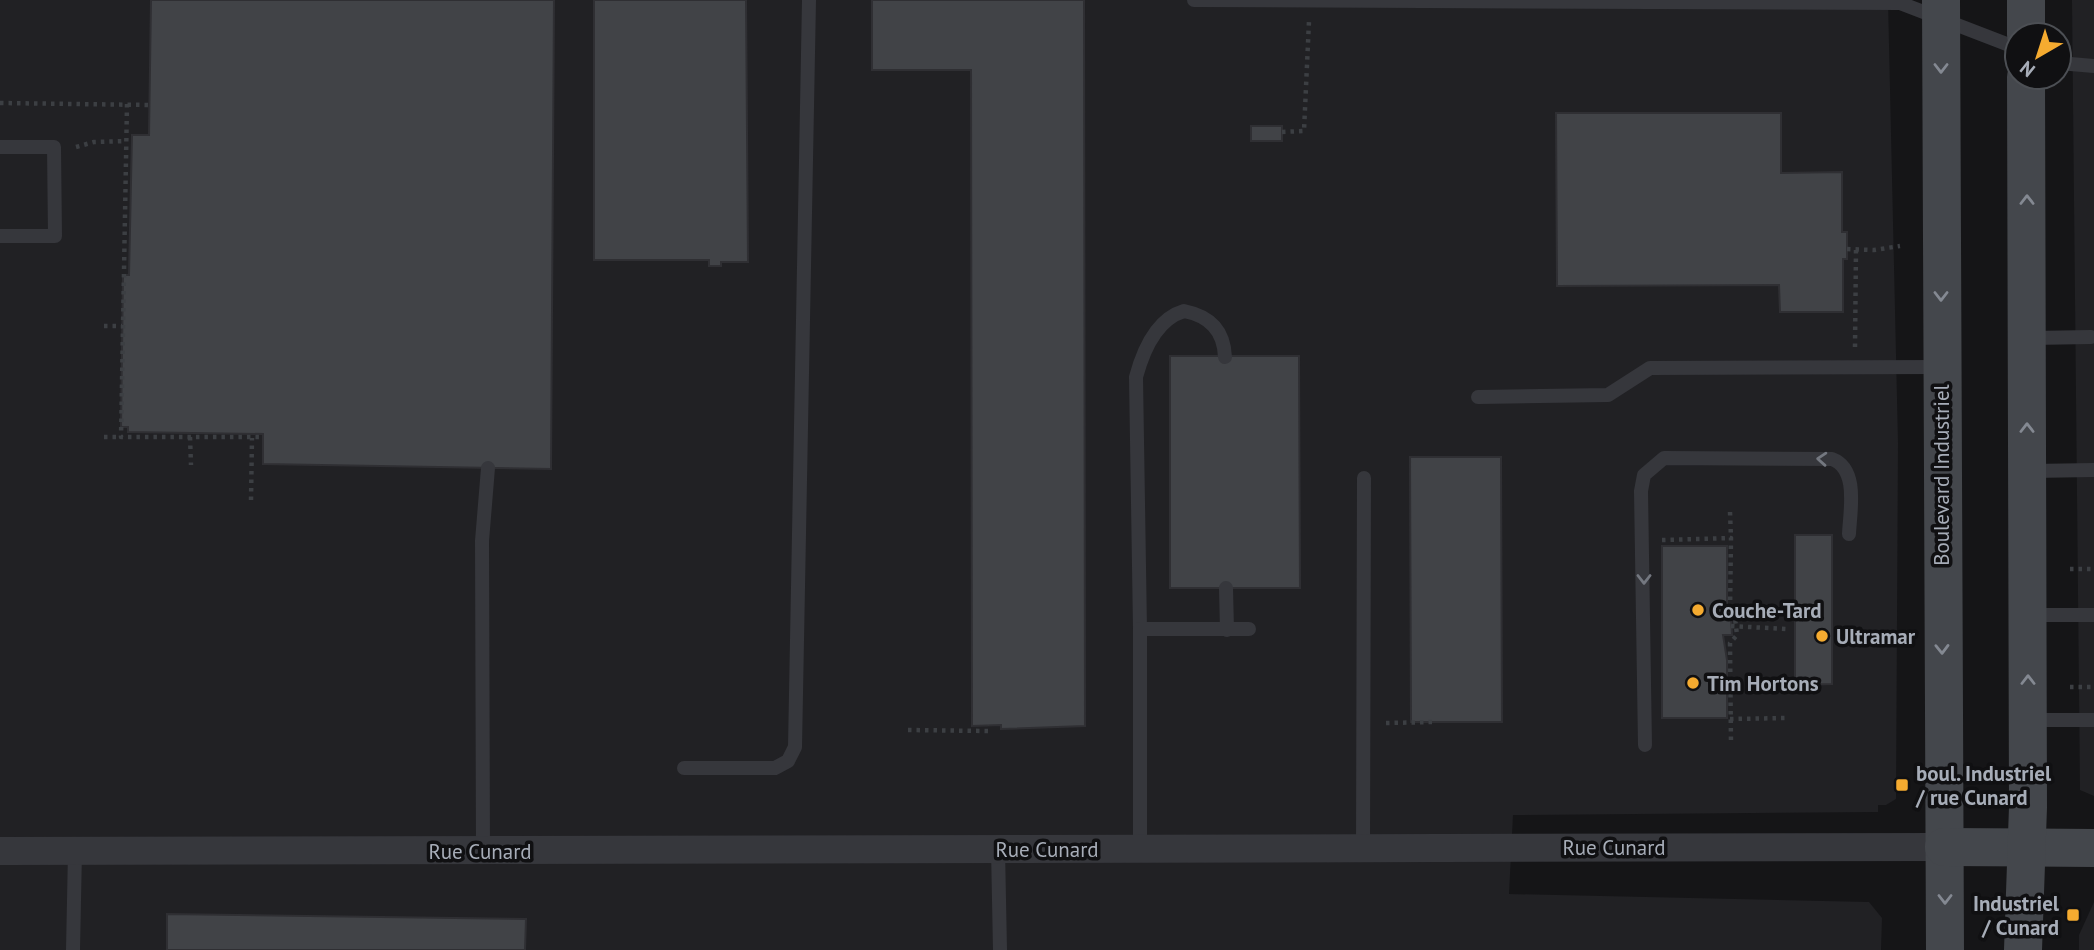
<svg xmlns="http://www.w3.org/2000/svg" width="2094" height="950" viewBox="0 0 2094 950" font-family="'PT Sans',sans-serif">
<style>
.built{fill:#212124}
.building{fill:#414347;stroke:#2f2f33;stroke-width:2}
.lines{fill:none;stroke-linecap:round;stroke-linejoin:round}
.path{stroke:#3c3f43;stroke-width:4.5;stroke-dasharray:3.5 5;stroke-linecap:butt}
.lane{stroke:#36373c;stroke-width:14}
.street{stroke:#36373c;stroke-width:28}
.secondary{stroke:#44474c;stroke-width:38}
.oneway{stroke:#848992}
.oneway2{stroke:#747880}
.poi-dot{fill:#f5ab30;stroke:#101012;stroke-width:2.5}
.labels{text-anchor:middle;dominant-baseline:central;stroke-width:7;stroke-linejoin:round;paint-order:stroke}
.street-label{font-size:21px;fill:#a7adb8;stroke:#101012}
.poi-label{font-size:21px;font-weight:bold;fill:#a7adb8;stroke:#101012;text-anchor:start}
</style>
<rect width="100%" height="100%" fill="#151517"/>
<g class="built">
<path d="M0 0H1888L1898 443 1896 799 1886 805H1878V812L1513 815 1509 894 1869 902 1882 918 1881 950H0Z"/>
<path d="M2072 0H2094V796L2080 790Z"/>
<path d="M2094 902V950H2079V935Z"/>
</g>
<g class="building">
<path d="M151 0H554L551 469 263 464V434L128 432V427H121L123 275H129L132 135H149Z"/>
<path d="M594 0H746L748 262H721V266H709V260H594Z"/>
<path d="M872 0H1084L1085 726 1001 729V725L972 726 971 70H872Z"/>
<path d="M1556 113H1781V173L1842 172V232H1847V259H1843V312H1780L1779 285 1557 286Z"/>
<rect x="1251" y="126" width="31" height="15"/>
<path d="M1170 356H1299L1300 588H1170Z"/>
<path d="M1410 457H1501L1502 722H1411Z"/>
<path d="M1795 535H1832V684L1795 685Z"/>
<path d="M1662 546H1727V617H1731L1732 635H1723L1727 660V718H1662Z"/>
<path d="M167 914 526 919 525 950H167Z"/>
</g>
<g class="lines">
<g class="path">
<path d="M0 103 149 105"/>
<path d="M127 104 121 437H263"/>
<path d="M1282 132 1304 131 1309 21"/>
<path d="M76 147 94 142 126 141"/>
<path d="M1847 249 1874 250 1900 246"/>
<path d="M104 326H122"/>
<path d="M1855 347 1856 249"/>
<path d="M104 437H121"/>
<path d="M190 437 191 465"/>
<path d="M251 500 252 438"/>
<path d="M1730 512 1731 538"/>
<path d="M1662 540 1731 538 1730 612 1735 618 1737 635 1730 643 1731 745"/>
<path d="M2070 569H2094"/>
<path d="M1731 626 1786 629"/>
<path d="M2070 687H2094"/>
<path d="M1730 719 1786 718"/>
<path d="M1386 723 1434 722"/>
<path d="M908 730 988 731 987 726"/>
</g>
<g class="lane">
<path d="M1194 0 1900 3 2017 48"/>
<path d="M2059 63 2094 66"/>
<path d="M0 147H54L55 236H0"/>
<path d="M2029 338 2091 337"/>
<path d="M1478 397 1608 395 1650 368 1940 367"/>
<path d="M2029 471 2094 470"/>
<path d="M1226 588 1227 630"/>
<path d="M2029 615H2094"/>
<path d="M1140 629 1136 377C1143 351 1157 319 1184 311 1209 316 1224 330 1225 357"/>
<path d="M2029 720H2094"/>
<path d="M1645 745 1641 491 1644 475 1664 458 1832 459C1859 469 1850 511 1849 534"/>
<path d="M684 768H775L788 761 795 747 809 0"/>
<path d="M1363 848 1364 478"/>
<path d="M998 849 1000 950"/>
<path d="M1140 849V629H1249"/>
<path d="M483 851 482 541 488 468"/>
<path d="M73 950 75 851"/>
</g>
<path class="street" d="M0 851 1944 847"/>
<g class="secondary">
<path d="M1941 0 1945 950"/>
<path d="M2026 0V35"/>
<path d="M1944 847 2094 848"/>
<path d="M2023 950 2028 807 2026 77"/>
</g>
</g>
<defs><path id="oneway-chevron" d="M-2-3.5L2.5 0L-2 3.5" fill="none" stroke-width="1.6" stroke-linecap="round" stroke-linejoin="round" transform="scale(1.75)"/></defs>
<g class="oneway">
<use href="#oneway-chevron" transform="translate(1941 68) rotate(90)"/>
<use href="#oneway-chevron" transform="translate(2027 200) rotate(-90)"/>
<use href="#oneway-chevron" transform="translate(1941 296) rotate(90)"/>
<use href="#oneway-chevron" transform="translate(2027 428) rotate(-90)"/>
<use href="#oneway-chevron" transform="translate(1942 649) rotate(89)"/>
<use href="#oneway-chevron" transform="translate(2028 680) rotate(-90)"/>
<use href="#oneway-chevron" transform="translate(1945 899) rotate(90)"/>
</g>
<g class="oneway2">
<use href="#oneway-chevron" transform="translate(1822 459) rotate(-176)"/>
<use href="#oneway-chevron" transform="translate(1644 579) rotate(90)"/>
</g>
<g class="poi-dot">
<circle cx="1698" cy="610" r="7"/>
<circle cx="1822" cy="636" r="7"/>
<circle cx="1693" cy="683" r="7"/>
<rect x="1895" y="778" width="14" height="14" rx="3.5"/>
<rect x="2066" y="908" width="14" height="14" rx="3.5"/>
</g>
<g class="labels">
<g class="street-label">
<text transform="translate(1941 475) rotate(-90)">Boulevard Industriel</text>
<text x="1614" y="847">Rue Cunard</text>
<text x="1047" y="849">Rue Cunard</text>
<text x="480" y="851">Rue Cunard</text>
</g>
<g class="poi-label">
<text x="1712" y="610">Couche-Tard</text>
<text x="1836" y="636">Ultramar</text>
<text x="1707" y="683">Tim Hortons</text>
<text x="1916" y="773">boul. Industriel<tspan x="1916" dy="24">/ rue Cunard</tspan></text>
<text x="2059" y="903" text-anchor="end">Industriel<tspan x="2059" dy="24">/ Cunard</tspan></text>
</g>
</g>
<g transform="translate(2038 56) rotate(219)"><circle r="33" fill="#101012" stroke="#4c4f54" stroke-width="2"/>
<path d="M0-5L12 26L0 18L-12 26Z" fill="#f5ab30"/>
<text y="-10" font-size="19" font-weight="bold" text-anchor="middle" fill="#a7adb8">N</text>
</g>
</svg>
